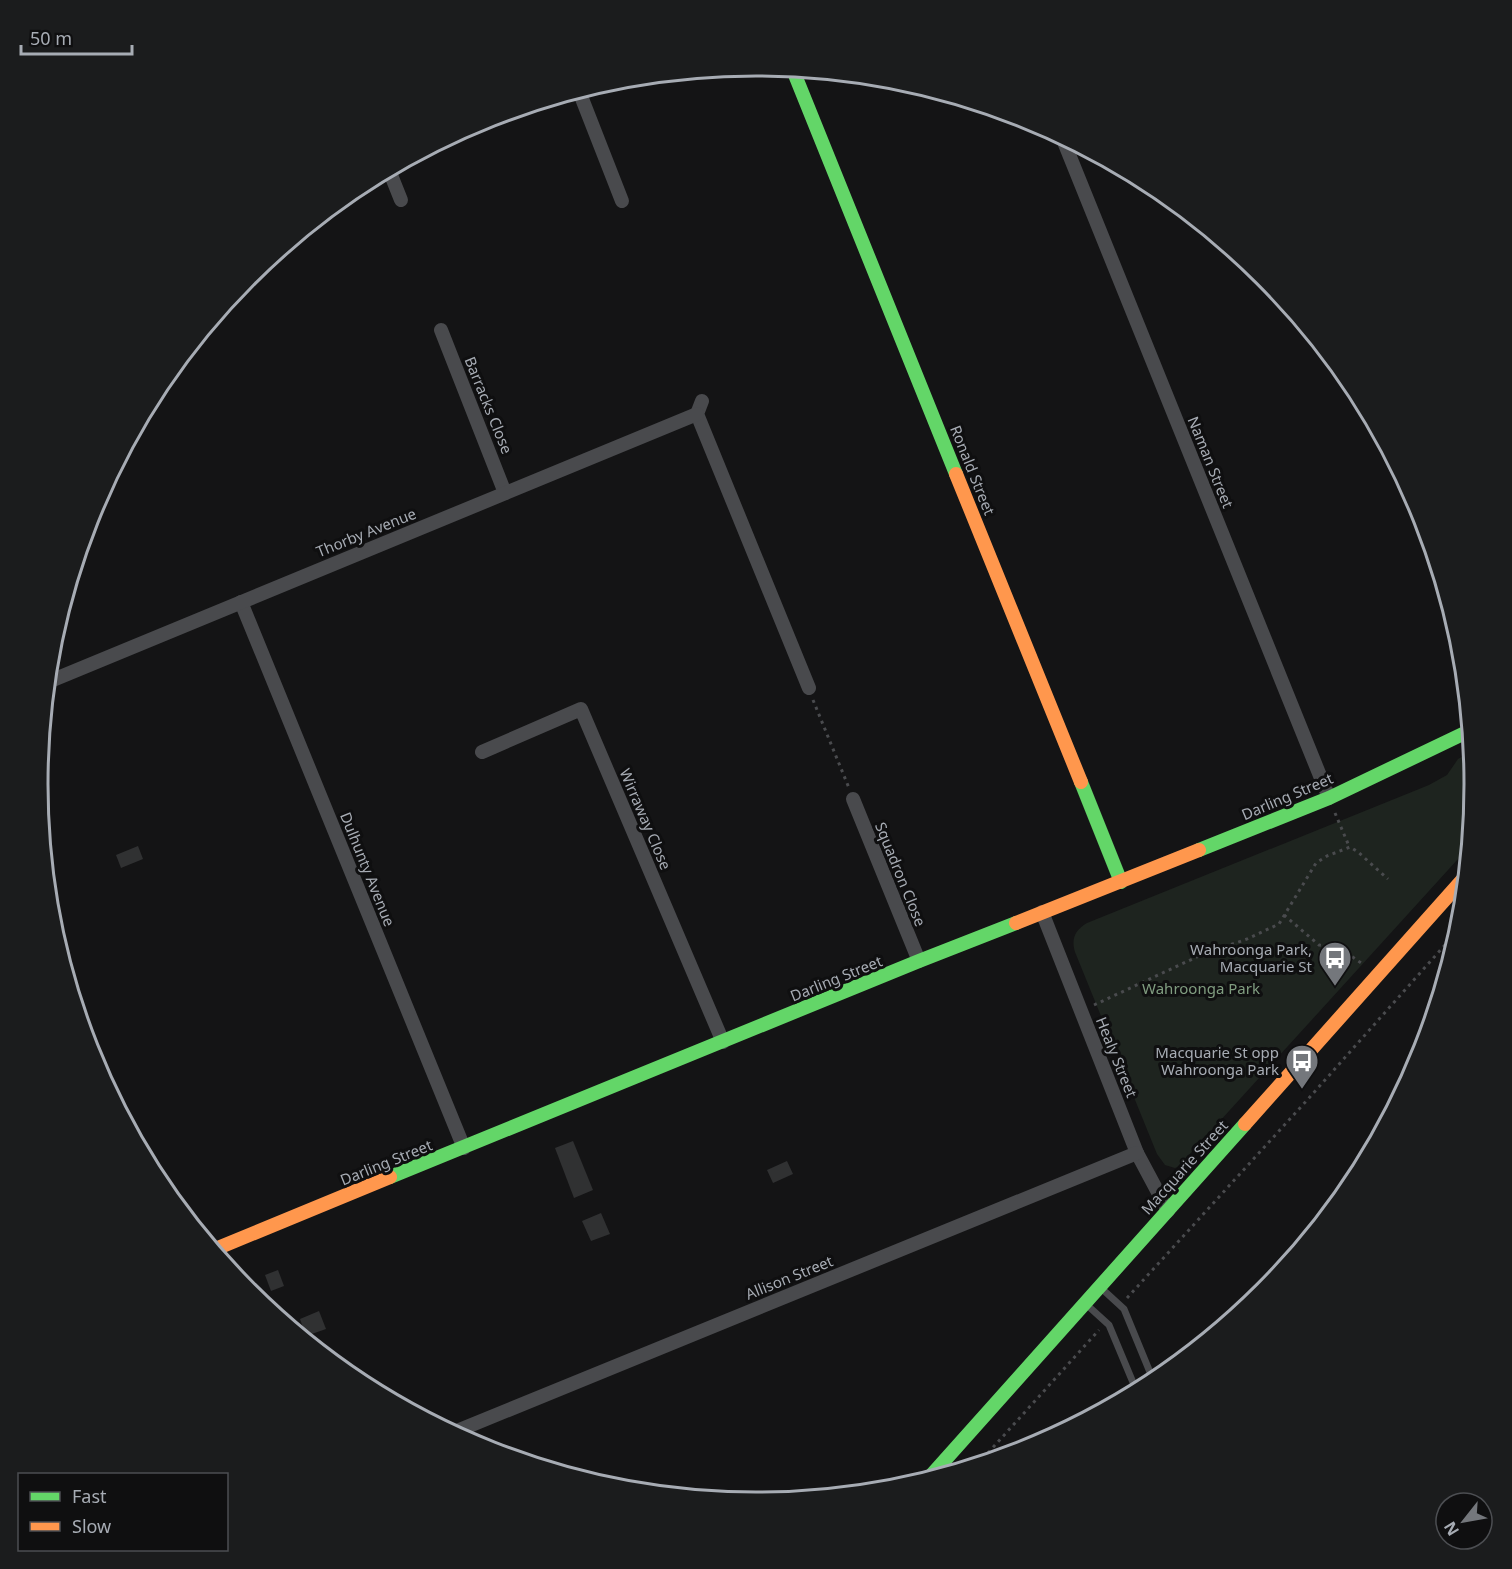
<svg xmlns="http://www.w3.org/2000/svg" width="1512" height="1569" viewBox="0 0 1512 1569" font-family="'Noto Sans',sans-serif">
<style>
.green{fill:#1e241f}
.building{fill:#303132}
.lines{fill:none;stroke-linecap:round;stroke-linejoin:round}
.path{stroke:#4a4b4e;stroke-width:3;stroke-dasharray:3 4.5;stroke-linecap:butt}
.lane{stroke:#494a4d;stroke-width:7}
.street{stroke:#494a4d;stroke-width:14}
.fast{stroke:#63d668;stroke-width:14}
.slow{stroke:#ff974d;stroke-width:14}
.labels{text-anchor:middle;dominant-baseline:central;stroke-width:6;stroke-linejoin:round;paint-order:stroke}
.street-label{font-size:15px;fill:#a7acb4;stroke:#0f0f10}
.poi-label{font-size:15px;fill:#a7acb4;stroke:#0f0f10;text-anchor:end}
.park-label{font-size:15px;fill:#809d80;stroke:#0f0f10}
.rim{fill:none;stroke:#a7acb4;stroke-width:3}
</style>
<rect width="100%" height="100%" fill="#141415"/>
<path class="green" d="M1471 752 1474 785 1468 848 1179 1166 1175 1168 1165 1165 1157 1154 1075 952C1071 939 1075 930 1087 923L1429 785 1447 775 1458 759Z"/>
<g class="building">
<path d="M138 846 143 859 121 868 116 855Z"/>
<path d="M573 1141 593 1190 574 1198 555 1148Z"/>
<path d="M787 1161 793 1174 773 1183 767 1170Z"/>
<path d="M601 1213 610 1234 591 1241 582 1221Z"/>
<path d="M278 1270 284 1286 271 1291 265 1275Z"/>
<path d="M319 1311 326 1329 306 1336 300 1319Z"/>
</g>
<g class="lines">
<g class="path">
<path d="M813 700 849 788"/>
<path d="M1335 813 1349 846"/>
<path d="M1284 915 1319 945 1338 947 1364 965"/>
<path d="M1094 1005 1201 955 1247 939 1279 924 1316 863 1327 856 1350 847 1358 852 1388 879"/>
<path d="M1127 1298 1309 1098 1460 928"/>
<path d="M978 1464 1099 1330"/>
</g>
<g class="lane">
<path d="M1100 1287 1124 1309 1154 1382"/>
<path d="M1087 1305 1109 1325 1137 1392"/>
</g>
<g class="street">
<path d="M579 91 622 201"/>
<path d="M1062 137 1329 798"/>
<path d="M389 170 401 200"/>
<path d="M441 330 505 493"/>
<path d="M702 401 697 414 809 688"/>
<path d="M241 602 464 1148"/>
<path d="M48 682 697 414"/>
<path d="M482 752 581 709 723 1042"/>
<path d="M853 799 919 961"/>
<path d="M1042 912 1137 1153 1168 1211"/>
<path d="M452 1433 1137 1153"/>
</g>
<g class="fast">
<path d="M793 70 956 474"/>
<path d="M1081 782 1121 882"/>
<path d="M1199 850 1329 798 1469 731"/>
<path d="M390 1177 919 961 1016 923"/>
<path d="M928 1479 1245 1124"/>
</g>
<g class="slow">
<path d="M956 474 1081 782"/>
<path d="M1016 923 1199 850"/>
<path d="M1245 1124 1465 877"/>
<path d="M213 1250 390 1177"/>
</g>
</g>
<defs>
<g id="bus-pin" transform="scale(1.725)"><path d="M0 17L-7.5 6A9.5 9.5 0 1 1 7.5 6Z" fill="#74777c" stroke="#0f0f10"/><path d="M-5-6H5V4H4V6H2V4H-2V6H-4V4H-5ZM-3.5-4V0h7V-4ZM-3.5 1.2v1.5H-2V1.2ZM2 1.2v1.5H3.5V1.2Z" fill="#fff"/></g>
</defs>
<g fill-rule="evenodd">
<use href="#bus-pin" x="1335" y="958"/>
<use href="#bus-pin" x="1302" y="1061"/>
</g>
<g class="labels">
<g class="street-label">
<text transform="translate(489 405) rotate(68)">Barracks Close</text>
<text transform="translate(1211 462) rotate(68)">Naman Street</text>
<text transform="translate(973 470) rotate(68)">Ronald Street</text>
<text transform="translate(366 532) rotate(-22)">Thorby Avenue</text>
<text transform="translate(1287 796) rotate(-23)">Darling Street</text>
<text transform="translate(646 819) rotate(67)">Wirraway Close</text>
<text transform="translate(368 869) rotate(68)">Dulhunty Avenue</text>
<text transform="translate(901 874) rotate(68)">Squadron Close</text>
<text transform="translate(836 978) rotate(-22)">Darling Street</text>
<text transform="translate(1117 1057) rotate(68)">Healy Street</text>
<text transform="translate(386 1162) rotate(-22)">Darling Street</text>
<text transform="translate(1184 1167) rotate(-48)">Macquarie Street</text>
<text transform="translate(789 1277) rotate(-22)">Allison Street</text>
</g>
<g class="poi-label">
<text x="1312" y="949">Wahroonga Park,<tspan x="1312" dy="17">Macquarie St</tspan></text>
<text x="1279" y="1052">Macquarie St opp<tspan x="1279" dy="17">Wahroonga Park</tspan></text>
</g>
<g class="park-label">
<text x="1201" y="988">Wahroonga Park</text>
</g>
</g>
<path d="M0 0H1512V1569H0ZM48 784a708 708 0 1 1 1416 0a708 708 0 1 1-1416 0Z" fill="#1b1c1d" fill-rule="evenodd"/>
<path class="rim" d="M48 784a708 708 0 1 1 1416 0a708 708 0 1 1-1416 0Z"/>
<rect x="18" y="1473" width="210" height="78" fill="#0f0f10" stroke="#4c4e52" stroke-width="1.5"/>
<rect x="30" y="1492" width="30" height="9" fill="#63d668" stroke="#4c4e52" stroke-width="1.5"/>
<text x="72" y="1503" font-size="18" fill="#a7acb4">Fast</text>
<rect x="30" y="1522" width="30" height="9" fill="#ff974d" stroke="#4c4e52" stroke-width="1.5"/>
<text x="72" y="1533" font-size="18" fill="#a7acb4">Slow</text>
<g transform="translate(1464 1521) rotate(239)"><circle r="28" fill="#0f0f10" stroke="#4c4e52" stroke-width="1.5"/>
<path d="M0-4.5L10 22L0 15L-10 22Z" fill="#74777c"/>
<text y="-9" font-size="16" font-weight="bold" text-anchor="middle" fill="#a7acb4">N</text>
</g>
<path d="M21 45v9h111v-9" fill="none" stroke="#a7acb4" stroke-width="3"/>
<text x="30" y="45" font-size="18" fill="#a7acb4" stroke="#0f0f10" stroke-width="4.5" paint-order="stroke">50 m</text>
</svg>
